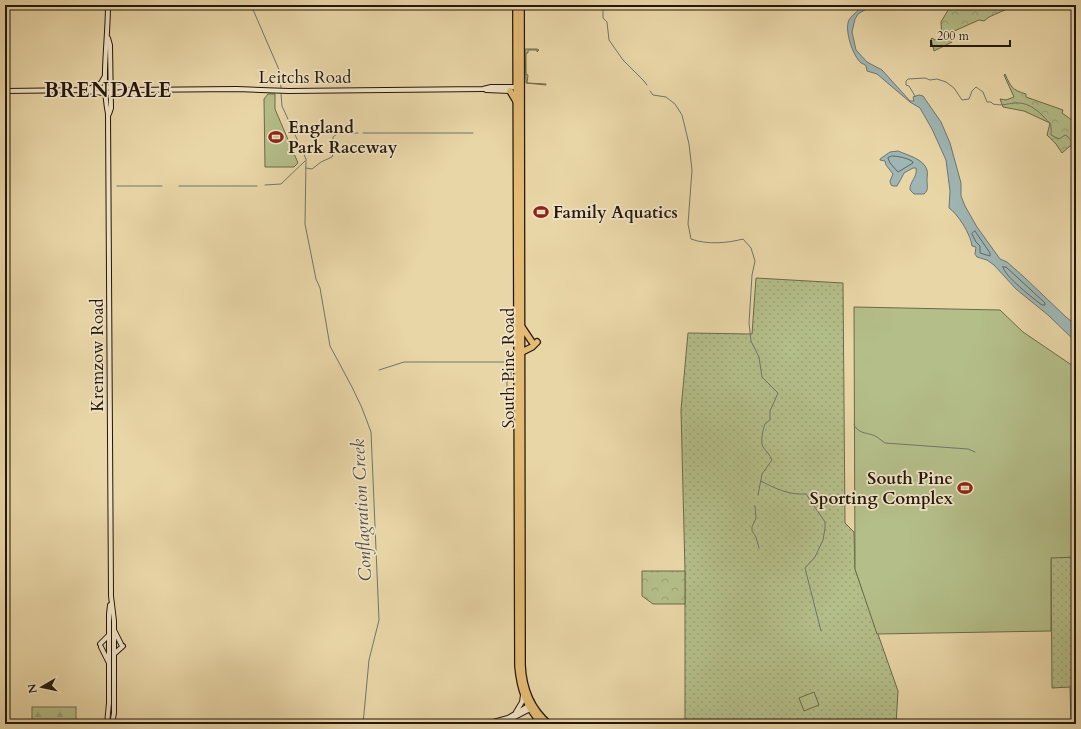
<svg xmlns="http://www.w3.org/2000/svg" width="1081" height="729" viewBox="0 0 1081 729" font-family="Cardo,serif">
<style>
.grass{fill:url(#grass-dots);stroke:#6b6a4a}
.forest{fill:url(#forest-firs);stroke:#6b6a4a}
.park{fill:url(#park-crowns);stroke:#6b6a4a}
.garden{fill:url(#garden-furrows);stroke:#6b6a4a}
.pitch{fill:#b4be89;stroke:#6b6a4a}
.water{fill:#9fb6b4;stroke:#6d7671}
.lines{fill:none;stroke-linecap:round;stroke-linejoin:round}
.shore{stroke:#606660;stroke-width:1}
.stream{stroke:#6d7671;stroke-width:1}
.secondary-casing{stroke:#22170c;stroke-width:6}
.highway-casing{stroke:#22170c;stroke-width:8}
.secondary{stroke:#f1e4c6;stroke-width:4}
.highway{stroke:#e4bb74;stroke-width:5.5}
.labels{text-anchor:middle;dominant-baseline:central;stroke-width:3.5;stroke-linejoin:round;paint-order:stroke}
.street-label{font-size:17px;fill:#22170c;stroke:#f1e4c6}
.poi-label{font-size:17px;font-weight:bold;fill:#22170c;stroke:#f1e4c6;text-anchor:start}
.water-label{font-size:18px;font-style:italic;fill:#4e4f47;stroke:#f1e4c6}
.district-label{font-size:21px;font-weight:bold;letter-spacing:1px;fill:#22170c;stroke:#f1e4c6}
</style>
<defs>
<pattern id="grass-dots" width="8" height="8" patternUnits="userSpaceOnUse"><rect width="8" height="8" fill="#b4be89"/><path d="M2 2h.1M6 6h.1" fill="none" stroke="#9aa375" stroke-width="1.8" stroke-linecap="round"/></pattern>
<pattern id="forest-firs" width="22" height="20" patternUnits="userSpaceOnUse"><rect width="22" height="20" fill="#b4be89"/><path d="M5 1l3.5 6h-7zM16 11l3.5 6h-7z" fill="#9aa375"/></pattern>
<pattern id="park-crowns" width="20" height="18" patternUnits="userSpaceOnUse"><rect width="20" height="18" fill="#b4be89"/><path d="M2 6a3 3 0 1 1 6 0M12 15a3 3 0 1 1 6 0" fill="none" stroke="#9aa375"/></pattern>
<pattern id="garden-furrows" width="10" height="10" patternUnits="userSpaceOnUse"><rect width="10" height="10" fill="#b4be89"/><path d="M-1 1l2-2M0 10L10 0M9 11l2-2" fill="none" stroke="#9aa375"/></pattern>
</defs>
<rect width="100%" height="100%" fill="#e9d6a7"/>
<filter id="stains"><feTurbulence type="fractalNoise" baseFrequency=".005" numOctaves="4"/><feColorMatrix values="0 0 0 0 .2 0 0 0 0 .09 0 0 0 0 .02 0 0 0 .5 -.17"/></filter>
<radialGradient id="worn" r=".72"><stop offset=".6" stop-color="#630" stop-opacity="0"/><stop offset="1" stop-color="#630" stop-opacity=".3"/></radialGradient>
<g class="grass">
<path d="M756 278 843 283 845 523 854 532 855 569 898 691 896 724H685V571L681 410 688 333 752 334Z"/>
<path d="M1051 557H1076V724H1071L1070 687 1052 688Z"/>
</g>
<rect class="forest" x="32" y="707" width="44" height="17"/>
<g class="park">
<path d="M951 5H1016L989 17 984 21 979 20 952 32V42L934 51 931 39 932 38 935 40 942 39 941 22Z"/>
<path d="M1005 74C1011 87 1012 90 1026 94V97L1063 110 1062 113 1076 123V149L1070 146 1062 153 1056 144 1047 135 1050 123 1024 111 1003 107 1000 99 1006 100 1014 97 1004 75Z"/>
<path d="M642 571H685V604H653L642 596Z"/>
</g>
<path class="garden" d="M525 49H537L539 50 537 52V50H528V53H526V74L528 75 527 83 546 84V85L526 83Z"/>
<g class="pitch">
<path d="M268 94H275V109L298 163 294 167H265L264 99Z"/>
<path d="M854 307 1000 310 1023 332 1076 368V557L1051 558V631L877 634 855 569Z"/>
<path d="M814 692 819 705 804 711 799 698Z"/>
</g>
<g class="water">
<path d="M865 5H873L858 14 855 19 852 32 856 50 867 62 882 70 910 101H914L913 97 919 95 923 96 941 122 950 143 961 183V196L965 206 977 227 1000 259 1007 262 1024 277 1066 317 1076 325V342L1048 315 1016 289 994 265 987 260 977 257 975 254 976 247 972 246C971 235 958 214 949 208L950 191 946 160 932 129 920 108 910 102 877 74 867 71 866 66C866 65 861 63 861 63 853 56 844 30 849 20 852 15 860 9 865 5Z"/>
<path d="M898 151C907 155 924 159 927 170 928 173 927 177 927 180 927 186 929 190 924 194H914L910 190C909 182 918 177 916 168H913L904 173 901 179 897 186H893L891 185 890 181 893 174 886 165 885 161 880 160V159L890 152Z"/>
</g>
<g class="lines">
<g class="shore">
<path d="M892 156C899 156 906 158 912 161L913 163 898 172 890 163 888 158Z"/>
<path d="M975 231 990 253V256L980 253V246L976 242 972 234Z"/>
<path d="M1003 267H1006L1045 303V305H1042C1034 299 1004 276 1003 267Z"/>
</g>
<g class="stream">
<path d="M251 5 280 72 281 88"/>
<path d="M603 5V18L607 22 609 40 623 60 644 81 647 85"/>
<path d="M650 91 653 95 666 97 675 104 682 115 689 144 692 170 688 224 691 239C707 245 728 243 743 239L751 248 755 261 752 275 749 323 751 341 759 357 762 377 778 393 770 411V420L765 424C763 430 760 441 763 447 766 451 770 455 772 460L762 474 758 495"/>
<path d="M281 94 282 106 306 159 305 224 316 279 320 288 330 346 352 387 362 408 371 432 379 620 369 660 363 724"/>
<path d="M915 96 909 86 906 85V81L908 79 925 78 930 80 937 79 946 82 954 88 962 100 969 99 972 91 976 87 983 92 987 102H991L993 104C1003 106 1005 104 1015 103 1026 102 1035 108 1043 116 1050 124 1052 122 1051 135L1059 139 1065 135 1067 136 1076 146"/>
<path d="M363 133H473"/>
<path d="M306 168 312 169 321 162 332 157 333 154V137L337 134 358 133"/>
<path d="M265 185 281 184 305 161"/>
<path d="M117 186H162"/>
<path d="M179 186H257"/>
<path d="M379 370 404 362H509L511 364V376L507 382V415"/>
<path d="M854 425C859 435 869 432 877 437 880 439 882 441 885 443L968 449 975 452"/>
<path d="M761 481C776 489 789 495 806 494L825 522V528L823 540 815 557 805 568 821 631"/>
<path d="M755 506 756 518 752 527V531L756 537 759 548"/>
</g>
<g class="secondary-casing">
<g id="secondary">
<path d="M108 5C108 41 101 78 108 114L111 596 114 621V713L112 724"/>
<path d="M108 38 110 45 111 108 109 114"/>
<path d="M93 87 101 83 105 76"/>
<path d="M86 90C96 94 118 94 128 90"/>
<path d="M486 90 511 91"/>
<path d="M5 91 86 90 91 88 122 87 128 90 237 89 289 91 483 89 491 87H517"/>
<path d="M114 630 121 644"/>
<path d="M100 644 109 635"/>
<path d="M101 647 109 663"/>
<path d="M114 654 123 646"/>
<path d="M516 712 522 702 523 695"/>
<path d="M107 724 109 703V614L110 605"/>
<path d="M486 724 508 718 530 705"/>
<path d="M501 724 532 708"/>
</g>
</g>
<g class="highway-casing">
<g id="highway">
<path d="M516 5 518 666C520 689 526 707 542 724"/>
<path d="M521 5 522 665C523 688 531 709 549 724"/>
<path d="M510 91 516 101"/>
<path d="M522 327 532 342"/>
<path d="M522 352 532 347 537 342"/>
</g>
</g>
<use href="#secondary" class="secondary"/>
<use href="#highway" class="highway"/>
</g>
<defs>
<g id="stadium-bare" transform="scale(1.2)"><path d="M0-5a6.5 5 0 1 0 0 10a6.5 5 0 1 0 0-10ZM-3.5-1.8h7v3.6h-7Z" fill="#8f2418" stroke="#f1e4c6" stroke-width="2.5" paint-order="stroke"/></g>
</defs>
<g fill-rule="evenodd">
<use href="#stadium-bare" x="276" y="137"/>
<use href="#stadium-bare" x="541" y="212"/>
<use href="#stadium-bare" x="965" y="488"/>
</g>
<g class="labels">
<g class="street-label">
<text x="305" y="77">Leitchs Road</text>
<text transform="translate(97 355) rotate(-90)">Kremzow Road</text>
<text transform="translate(508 368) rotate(-90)">South Pine Road</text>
</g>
<g class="poi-label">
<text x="288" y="127">England<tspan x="288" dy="20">Park Raceway</tspan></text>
<text x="553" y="212">Family Aquatics</text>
<text x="953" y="478" text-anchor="end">South Pine<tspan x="953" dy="20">Sporting Complex</tspan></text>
</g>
<g class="water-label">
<text transform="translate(362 510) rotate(-93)">Conflagration Creek</text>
</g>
<g class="district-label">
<text x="108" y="90">BRENDALE</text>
</g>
</g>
<rect width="1081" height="729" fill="none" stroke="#e9d6a7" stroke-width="20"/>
<rect x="6" y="6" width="1069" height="717" fill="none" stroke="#22170c" stroke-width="2"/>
<rect x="10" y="10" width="1061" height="709" fill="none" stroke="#22170c"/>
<g transform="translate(42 687) rotate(261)" stroke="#f1e4c6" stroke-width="3" paint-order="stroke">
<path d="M0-3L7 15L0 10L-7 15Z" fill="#22170c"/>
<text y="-6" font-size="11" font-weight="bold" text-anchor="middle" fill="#22170c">N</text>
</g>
<path d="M931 40v6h79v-6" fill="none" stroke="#22170c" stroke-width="2"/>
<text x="937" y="40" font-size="12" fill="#22170c" stroke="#f1e4c6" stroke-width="3" paint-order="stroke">200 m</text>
<rect width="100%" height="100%" filter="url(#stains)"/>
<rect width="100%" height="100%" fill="url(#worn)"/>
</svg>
